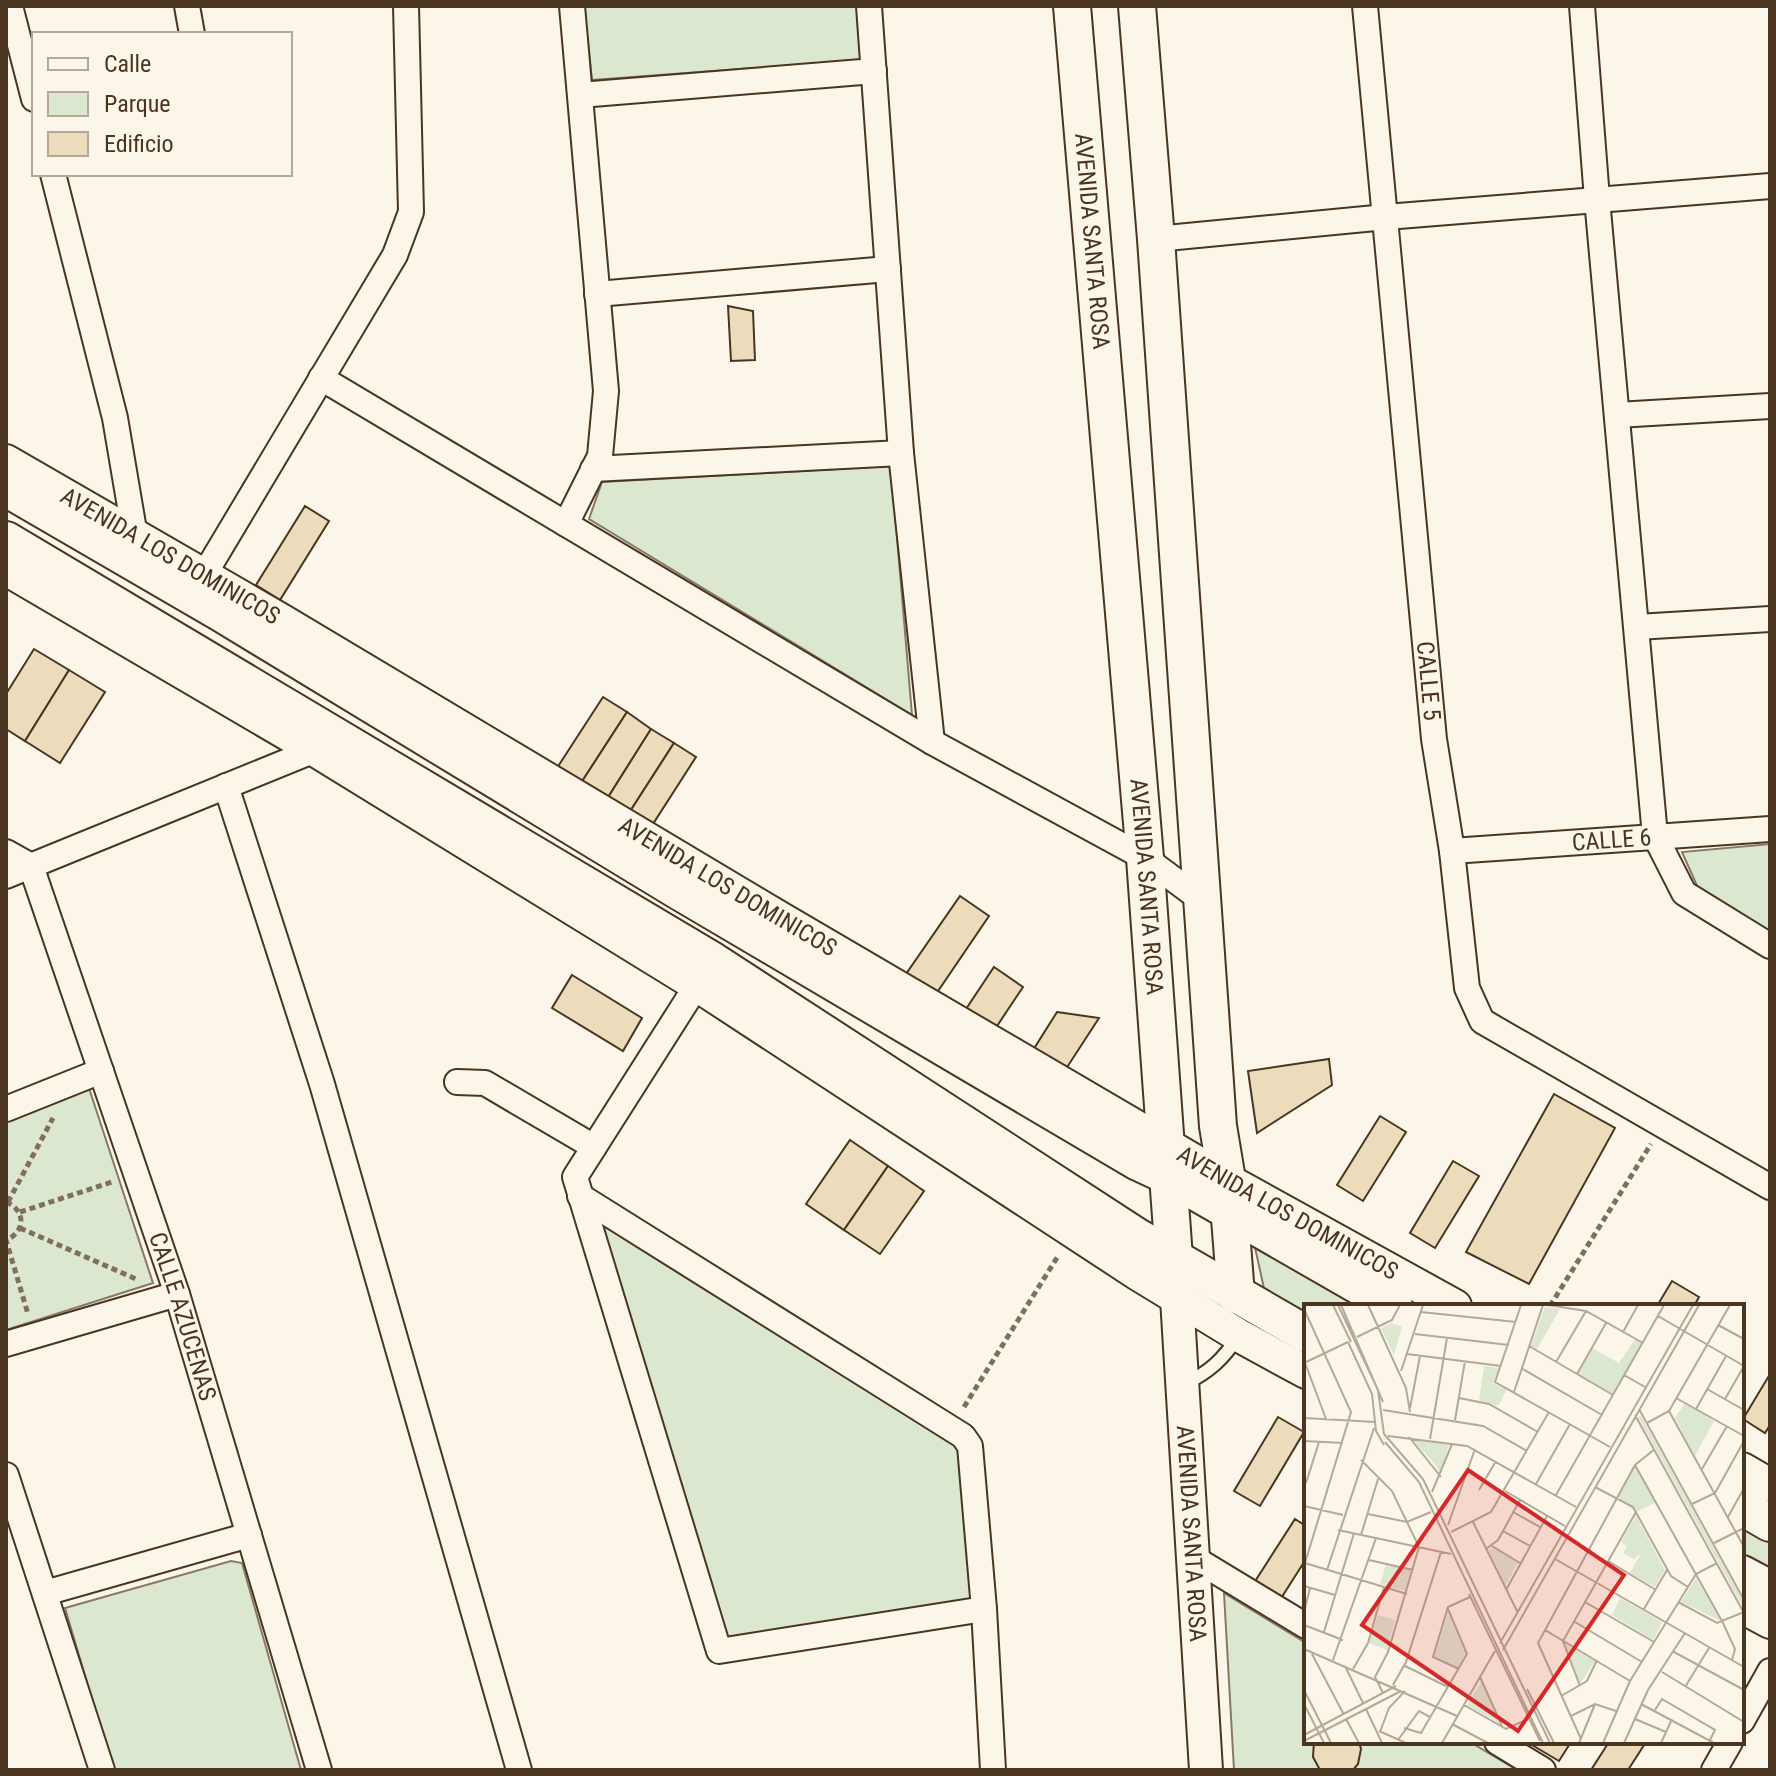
<svg xmlns="http://www.w3.org/2000/svg" width="1776" height="1776" viewBox="0 0 1776 1776" font-family="'Roboto Condensed',sans-serif">
<style>
.green{fill:#dce7d0;stroke:#887966;stroke-width:2}
.building{fill:#ecdcbc;stroke:#4a3520;stroke-width:2}
.lines{fill:none;stroke-linecap:round;stroke-linejoin:round}
.service-casing{stroke:#4a3520;stroke-width:16}
.minor-casing{stroke:#4a3520;stroke-width:28}
.tertiary-casing{stroke:#4a3520;stroke-width:36}
.secondary-casing{stroke:#4a3520;stroke-width:40}
.path{stroke:#7f6f5c;stroke-width:5;stroke-dasharray:6 4;stroke-linecap:butt}
.service{stroke:#fbf6e9;stroke-width:12}
.minor{stroke:#fbf6e9;stroke-width:24}
.tertiary{stroke:#fbf6e9;stroke-width:32}
.secondary{stroke:#fbf6e9;stroke-width:36}
.labels{text-anchor:middle;dominant-baseline:central;stroke-width:6;stroke-linejoin:round;paint-order:stroke}
.street-label{font-size:24px;fill:#4a3520;stroke:#fbf6e9}
.inset-road{fill:none;stroke:#b4a999;stroke-width:2}
.view{fill:#d62828;fill-opacity:0.15;stroke:#d62828;stroke-width:4}
.inset-edge{fill:none;stroke:#4a3520;stroke-width:4}
</style>
<rect width="100%" height="100%" fill="#fbf6e9"/>
<g class="green">
<path d="M584 6H858L862 60 592 80Z"/>
<path d="M891 466 912 715 589 519 602 482Z"/>
<path d="M1770 844V932L1698 888 1682 852Z"/>
<path d="M86 1079 153 1283 6 1330V1112Z"/>
<path d="M602 1225 962 1450 973 1601 726 1640Z"/>
<path d="M1254 1243 1338 1293 1355 1306H1306V1317L1265 1293Z"/>
<path d="M1742 1525 1770 1542V1577L1742 1560Z"/>
<path d="M231 1561 242 1563 301 1770H113L65 1608Z"/>
<path d="M1224 1593 1306 1643V1742H1470L1517 1770H1234Z"/>
</g>
<g class="building">
<path d="M728 306 753 311 755 360 731 361Z"/>
<path d="M305 506 329 521 280 600 256 585Z"/>
<path d="M34 649 69 670 25 741 6 729V694Z"/>
<path d="M69 670 105 692 60 763 25 741Z"/>
<path d="M603 697 627 712 581 783 557 768Z"/>
<path d="M627 712 651 729 607 799 581 783Z"/>
<path d="M651 729 674 743 629 813 607 799Z"/>
<path d="M674 743 696 757 651 827 629 813Z"/>
<path d="M960 896 989 916 936 994 906 974Z"/>
<path d="M994 967 1023 987 993 1032 964 1012Z"/>
<path d="M572 975 642 1018 623 1051 552 1008Z"/>
<path d="M1057 1012 1099 1018 1062 1075 1030 1055Z"/>
<path d="M1329 1059 1332 1085 1257 1133 1248 1071Z"/>
<path d="M1554 1094 1615 1128 1529 1284 1466 1252Z"/>
<path d="M1380 1116 1406 1132 1363 1201 1337 1185Z"/>
<path d="M850 1140 888 1166 844 1230 806 1204Z"/>
<path d="M1453 1161 1479 1176 1435 1248 1410 1233Z"/>
<path d="M888 1166 924 1191 880 1254 844 1230Z"/>
<path d="M1672 1281 1699 1297 1694 1306H1657Z"/>
<path d="M1770 1374V1425L1765 1433 1743 1419Z"/>
<path d="M1278 1417 1304 1432 1260 1506 1234 1491Z"/>
<path d="M1295 1519 1306 1526V1559L1278 1603 1252 1586Z"/>
<path d="M1314 1742H1359L1361 1749 1358 1764 1353 1770H1320L1313 1757Z"/>
<path d="M1534 1742H1571L1559 1761 1532 1745Z"/>
<path d="M1609 1742H1646L1628 1770H1591Z"/>
</g>
<g class="lines">
<g class="service-casing">
<path id="service" d="M1185 1384C1209 1372 1224 1359 1238 1336"/>
</g>
<g class="minor-casing">
<g id="minor">
<path d="M10 6 34 99"/>
<path d="M187 6 192 34"/>
<path d="M869 6 901 453 932 742"/>
<path id="s1" d="M1365 6 1434 739 1452 851 1467 988 1482 1021 1770 1187"/>
<path d="M1582 6 1597 199 1655 836 1684 893 1770 946"/>
<path d="M580 95 874 71"/>
<path d="M53 174 115 418 135 536"/>
<path d="M1156 239 1386 217 1770 186"/>
<path d="M597 294 888 269"/>
<path d="M321 378 932 742 1145 858 1203 901"/>
<path d="M1617 415 1770 406"/>
<path d="M593 469 901 453"/>
<path d="M566 524 600 456 606 391 572 6"/>
<path d="M204 575 395 255 411 212 406 6"/>
<path d="M1637 627 1770 619"/>
<path d="M226 786 322 1084 519 1770"/>
<path id="s2" d="M1452 851 1770 829"/>
<path id="s3" d="M6 852 31 866 177 1294 319 1770"/>
<path d="M6 876 315 750"/>
<path d="M697 985 575 1177 719 1651 984 1609"/>
<path d="M457 1082 485 1083 594 1147"/>
<path d="M6 1109 101 1071"/>
<path d="M580 1196 963 1436 970 1446 984 1609 993 1770"/>
<path d="M6 1344 177 1294"/>
<path d="M6 1475 102 1770"/>
<path d="M1192 1557 1306 1626"/>
<path d="M45 1593 249 1535"/>
<path d="M1742 1721 1770 1671"/>
<path d="M1497 1742 1543 1770"/>
<path d="M1714 1770 1730 1742"/>
</g>
</g>
<g class="tertiary-casing">
<g id="tertiary">
<path id="s4" d="M6 461 281 620 778 917 1227 1180 1455 1306"/>
<path d="M6 569 315 750 697 985 1138 1274 1238 1335 1306 1372"/>
<path id="s5" d="M1176 1282 1206 1770"/>
<path d="M1742 1469 1770 1485"/>
<path d="M1742 1607 1770 1622"/>
</g>
</g>
<g class="secondary-casing">
<g id="secondary">
<path id="s6" d="M1072 6 1145 858 1174 1258"/>
<path d="M1137 6 1156 239 1218 1126 1227 1180 1236 1295"/>
<path d="M6 488 221 613 677 890 1138 1162 1168 1176 1394 1306"/>
<path d="M6 540 713 961 1136 1236 1306 1334"/>
<path d="M1742 1507 1770 1523"/>
<path d="M1742 1574 1770 1589"/>
</g>
</g>
<g class="path">
<path d="M6 1202C26 1210 26 1232 6 1240L28 1314"/>
<path d="M8 1202 53 1118"/>
<path d="M20 1212 112 1182"/>
<path d="M20 1228 136 1279"/>
<path d="M1550 1306 1651 1144"/>
<path d="M964 1407 1058 1256"/>
</g>
<use href="#service" class="service"/>
<use href="#minor" class="minor"/>
<use href="#tertiary" class="tertiary"/>
<use href="#secondary" class="secondary"/>
</g>
<g class="labels">
<g class="street-label">
<text stroke="none"><textPath href="#s6" startOffset="236">AVENIDA SANTA ROSA</textPath></text>
<text stroke="none"><textPath href="#s4" startOffset="190">AVENIDA LOS DOMINICOS</textPath></text>
<text stroke="none"><textPath href="#s1" startOffset="678">CALLE 5</textPath></text>
<text stroke="none"><textPath href="#s2" startOffset="160">CALLE 6</textPath></text>
<text stroke="none"><textPath href="#s4" startOffset="838">AVENIDA LOS DOMINICOS</textPath></text>
<text stroke="none"><textPath href="#s6" startOffset="884">AVENIDA SANTA ROSA</textPath></text>
<text stroke="none"><textPath href="#s4" startOffset="1486">AVENIDA LOS DOMINICOS</textPath></text>
<text stroke="none"><textPath href="#s3" startOffset="504">CALLE AZUCENAS</textPath></text>
<text stroke="none"><textPath href="#s5" startOffset="252">AVENIDA SANTA ROSA</textPath></text>
</g>
</g>
<g transform="translate(1304 1304)">
<rect width="440" height="440" fill="#fbf6e9"/>
<path d="M241 3 256 5 233 45 227 42ZM87 19 98 23 90 51 77 24ZM331 35 339 39 309 91 273 70 288 44 315 59ZM180 62 195 64 189 79 203 86 194 102 175 96ZM381 99 410 117 391 152 371 114ZM337 112 440 299V305L334 113ZM107 134 145 141 136 169 130 159ZM332 162 351 199 332 208 314 194ZM332 212 361 266 351 283 326 269 337 249 330 255 319 249 323 242 317 238ZM188 243 214 259 201 282 185 246ZM82 260 107 265 101 287 76 280ZM392 274 417 317 377 298ZM316 294 358 318 349 336 308 311ZM144 309 162 350 154 364 130 353ZM74 311 91 316 83 346 65 339ZM261 340 291 357 276 380ZM177 378 196 420 163 401Z" fill="#dce7d0"/>
<path class="inset-road" d="M29 1 47 38M34 1 74 86 80 130 119 175 246 439M37 1 79 98M64 1 102 84 106 108M217 1 191 78 306 143M244 1 282 7 339 39M0 5 47 108 1 259M117 8 212 18M354 12 440 62M414 21 440 35M319 28 334 1M111 30 205 41M53 33 88 16 96 1M44 38 68 90 72 127 80 141M225 42 309 91M103 50 197 62M0 56 22 115M252 58 282 7M0 59 44 38M217 64 298 111M97 67 119 1M273 70 302 19M320 71 341 83M403 85 440 106M210 88 239 1M155 94 185 100 234 128M372 94 440 132M421 95 440 62M106 104 116 52M335 105 440 296M392 105 422 52M79 106 179 122 223 147M365 107 440 243M331 111 440 309M0 114 71 118M151 116 161 57M343 119 365 107 426 1M84 132 163 142 272 203M105 133 137 173M126 135 143 34M0 137 39 139M81 138 115 178 239 439M57 156 88 187 115 243 84 348 71 373 79 389M331 161 419 319 431 345 428 356M398 165 423 122M2 179 15 138M232 180 266 120M291 183 329 203 367 272 384 283M175 186 192 157M201 187 261 222M128 188 148 140M252 191 360 1M388 200 411 189 440 137M0 202 39 211M209 208 236 223M64 210 103 218 127 208M424 213 440 184M169 218 214 309M144 221 171 145M34 226 147 250M199 227 226 242M147 228 187 208 245 108M57 231 74 175M410 239 440 224M188 242 216 259M182 245 194 236 216 196M251 255 440 363M65 256 109 266M304 257 352 286M1 259 103 290M23 266 70 124M0 282 31 291M202 286 243 212M165 290 236 437M281 298 350 338M374 298 413 319 440 308M340 305 363 266M0 308 6 284M271 318 338 358M0 321 39 336M241 326 326 377M20 328 50 229M196 339 389 1M0 345 153 412M199 346 395 1M370 348 440 386M8 350 39 409M29 356 72 234M41 362 59 399M101 362 144 383M49 365 64 339 80 283M155 365 129 353 144 303 166 293M358 368 440 418M176 373 198 422M89 381 102 358 137 248M276 382 259 337 332 208M381 383 405 344M223 385 250 439M0 386 27 439M257 392 283 377 293 356M0 400 20 439M337 400 410 439M160 401 202 425 224 415M62 405 78 439M351 406 358 395 411 426 406 436M267 412 291 400 312 407M42 415 55 439M331 415 362 428M148 420 184 439M100 424 117 429 163 350 144 305M75 427 102 439M76 428 85 404 101 387M0 431 92 382M277 435 234 339 331 161 351 145M94 436 115 407 126 413M0 437 97 387M138 439 191 347M275 439 291 400M299 439 326 377 392 270 413 259M320 439 344 386 381 329M357 439 368 415"/>
<path class="view" d="M164 166 320 271 214 427 58 321Z"/>
<rect width="440" height="440" class="inset-edge"/>
</g>
<rect width="1776" height="1776" fill="none" stroke="#4a3520" stroke-width="16"/>
<rect x="32" y="32" width="260" height="144" fill="#fbf6e9" stroke="#b4a999" stroke-width="2"/>
<rect x="48" y="58" width="40" height="12" fill="#fbf6e9" stroke="#b4a999" stroke-width="2"/>
<text x="104" y="72" font-size="24" fill="#4a3520">Calle</text>
<rect x="48" y="92" width="40" height="24" fill="#dce7d0" stroke="#b4a999" stroke-width="2"/>
<text x="104" y="112" font-size="24" fill="#4a3520">Parque</text>
<rect x="48" y="132" width="40" height="24" fill="#ecdcbc" stroke="#b4a999" stroke-width="2"/>
<text x="104" y="152" font-size="24" fill="#4a3520">Edificio</text>
</svg>
